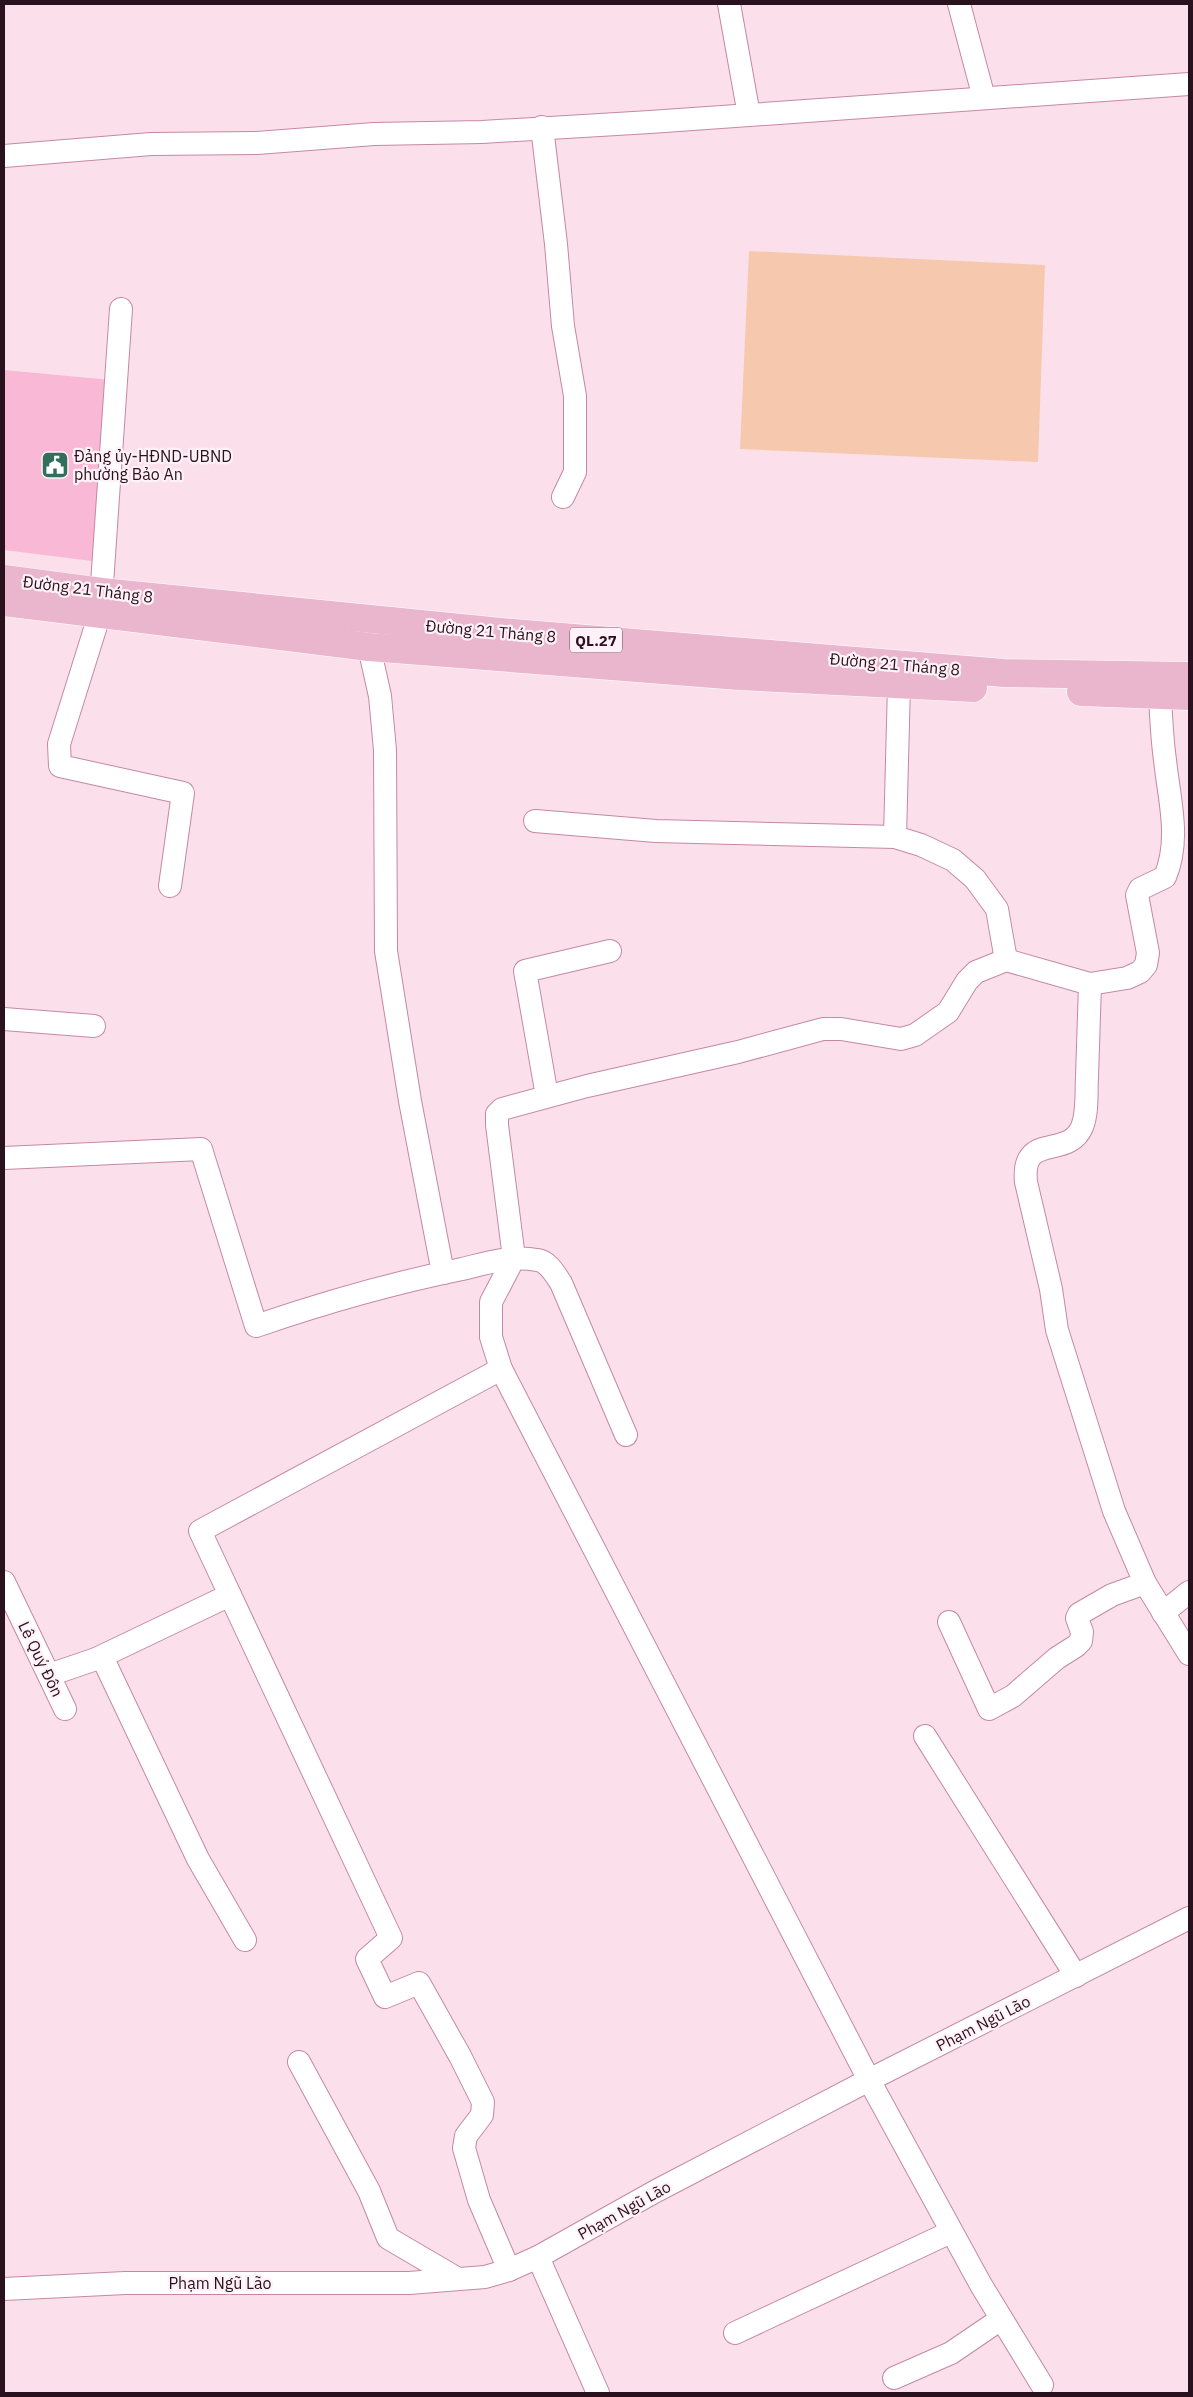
<svg xmlns="http://www.w3.org/2000/svg" width="1193" height="2397" viewBox="0 0 1193 2397" font-family="'IBM Plex Sans',sans-serif">
<style>
.green{fill:#f6c8ae}
.building{fill:#f9b8d5}
.lines{fill:none;stroke-linecap:round;stroke-linejoin:round}
.minor-casing{stroke:#c588a4;stroke-width:24}
.major-casing{stroke:#fff;stroke-width:29}
.minor{stroke:#fff;stroke-width:22}
.major{stroke:#e9b6ce;stroke-width:28}
.labels{text-anchor:middle;dominant-baseline:central;stroke-width:4.5;stroke-linejoin:round;paint-order:stroke}
.shield{fill:#fff1f7;stroke:#69555e;stroke-width:1}
.shield-label{font-size:15px;font-weight:bold;fill:#29121d}
.poi-label{font-size:16px;fill:#29121d;stroke:#fff1f7;text-anchor:start}
.street-label{font-size:16px;fill:#29121d;stroke:#fff1f7}
</style>
<rect width="100%" height="100%" fill="#fbe0eb"/>
<path class="green" d="M749 251 1045 265 1038 462 740 449Z"/>
<path class="building" d="M4 370 111 380 100 562 4 550Z"/>
<g class="lines">
<g class="minor-casing">
<g id="minor">
<path d="M729 4 749 115"/>
<path d="M959 4 984 98"/>
<path d="M542 127 556 244 563 326 575 396V472L563 497"/>
<path d="M4 156 151 144 257 143 374 134 482 132 650 122 1189 84"/>
<path d="M121 309 100 613 59 744 60 766 183 793 170 886"/>
<path d="M369 647 380 696 385 750 386 951 410 1101 443 1273"/>
<path d="M535 821 656 831 895 837 921 845 953 860 975 879 997 909 1006 960"/>
<path d="M895 837 899 685"/>
<path d="M1090 984C1089 1015 1088 1046 1087 1077 1086 1093 1088 1112 1082 1127 1068 1160 1021 1131 1026 1182L1051 1289 1057 1330 1114 1511 1145 1583 1189 1654"/>
<path d="M4 1019 94 1026"/>
<path d="M547 1096 525 971 610 951"/>
<path d="M4 1158 201 1149 256 1326C323 1303 393 1283 462 1269 487 1263 512 1255 537 1260 548 1261 555 1274 561 1283L626 1435"/>
<path d="M501 1369 200 1531 391 1938 367 1959 385 1997 419 1983 460 2056 483 2102 482 2115 466 2136 464 2148 479 2200 509 2270"/>
<path d="M4 1582 65 1709"/>
<path d="M1163 1613 1189 1592"/>
<path d="M949 1622 989 1709 1013 1696 1057 1658 1076 1646 1081 1641 1082 1632 1077 1618 1079 1614 1112 1595 1145 1583"/>
<path d="M96 1659 230 1595"/>
<path d="M49 1675 96 1659 104 1661 198 1859 245 1940"/>
<path d="M925 1736 1076 1976"/>
<path d="M299 2062 369 2191 388 2238 458 2279"/>
<path d="M538 2257 598 2393"/>
<path d="M4 2289 125 2283H409L485 2277 509 2270 538 2257 656 2191 869 2080 1189 1918"/>
<path d="M735 2333 951 2232"/>
<path d="M894 2378 951 2353 1001 2319"/>
<path d="M1042 2385 981 2285 869 2080 501 1369 491 1337V1302L514 1258 497 1125V1114L502 1109 587 1086 738 1052 823 1029H841L901 1039 915 1035 948 1012 967 981 976 972 1006 960 1090 984 1127 978 1140 972 1146 965 1148 953 1137 895 1140 889 1165 877C1181 839 1169 799 1165 760 1162 739 1161 717 1160 695"/>
</g>
</g>
<g class="major-casing">
<g id="major">
<path d="M4 579 102 592 501 632 1004 673 1189 676"/>
<path d="M4 602 369 647 739 676 973 688"/>
<path d="M1081 692 1189 696"/>
</g>
</g>
<use href="#minor" class="minor"/>
<use href="#major" class="major"/>
</g>
<defs>
<g id="civic-square" transform="scale(1.4375)"><rect x="-9" y="-9" width="18" height="18" rx="4" fill="#316f5c" stroke="#fff1f7"/><path d="M-.6-6.5H3V-4.5H.6V-3L4-1V1h2V6H-6V1h2V-1L-.6-3ZM-1.2 2.5V6h2.4V2.5Z" fill="#fff"/></g>
</defs>
<g fill-rule="evenodd">
<use href="#civic-square" x="55" y="465"/>
</g>
<g class="labels">
<rect class="shield" x="570" y="627.5" width="52" height="25" rx="4"/>
<g class="shield-label">
<text x="596" y="640">QL.27</text>
</g>
<g class="poi-label">
<text x="74" y="456">Đảng ủy-HĐND-UBND<tspan x="74" dy="18">phường Bảo An</tspan></text>
</g>
<g class="street-label">
<text transform="translate(88 589) rotate(7)">Đường 21 Tháng 8</text>
<text transform="translate(491 631) rotate(5)">Đường 21 Tháng 8</text>
<text transform="translate(895 664) rotate(5)">Đường 21 Tháng 8</text>
<text transform="translate(41 1659) rotate(64)">Lê Quý Đôn</text>
<text transform="translate(983 2023) rotate(-27)">Phạm Ngũ Lão</text>
<text transform="translate(624 2210) rotate(-29)">Phạm Ngũ Lão</text>
<text x="220" y="2283">Phạm Ngũ Lão</text>
</g>
</g>
<rect width="1193" height="2397" fill="none" stroke="#29121d" stroke-width="10"/>
</svg>
